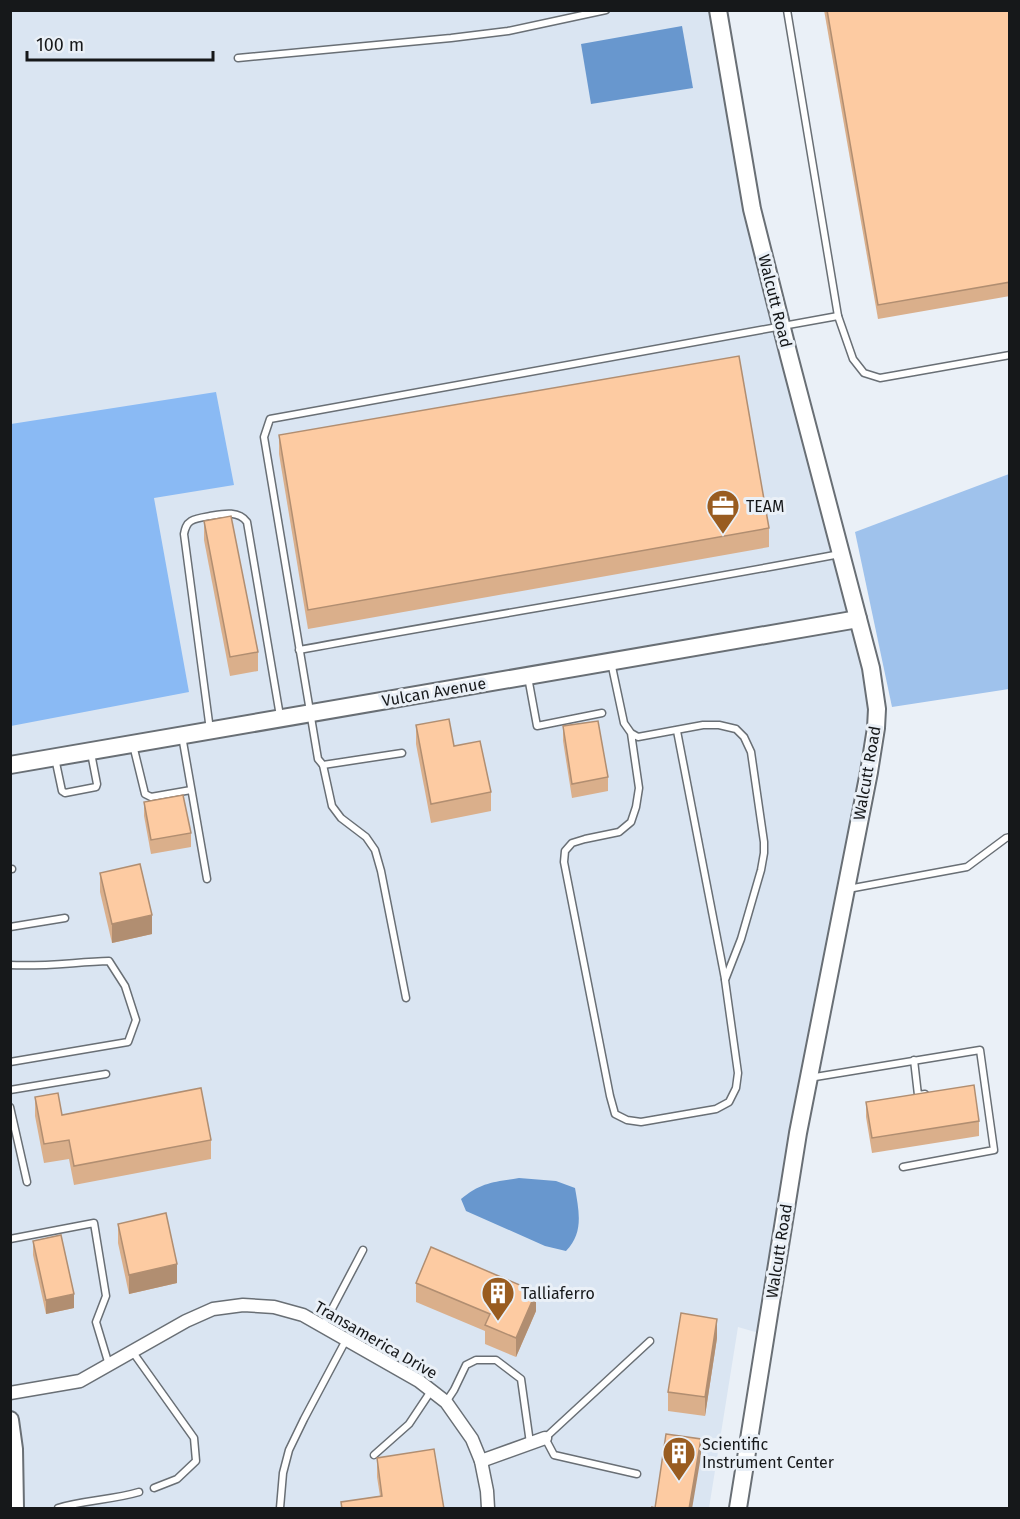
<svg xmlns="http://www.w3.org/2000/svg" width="1020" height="1519" viewBox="0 0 1020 1519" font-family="'Fira Sans',sans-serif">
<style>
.built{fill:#dae5f2}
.green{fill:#9fc2ec}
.forest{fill:#8abaf4}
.water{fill:#6897ce}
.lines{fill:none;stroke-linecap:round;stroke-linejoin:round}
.lane-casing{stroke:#696f75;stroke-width:9}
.street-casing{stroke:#696f75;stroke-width:15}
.secondary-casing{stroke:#696f75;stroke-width:20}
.lane{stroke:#fff;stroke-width:6}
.street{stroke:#fff;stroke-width:12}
.secondary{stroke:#fff;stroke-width:16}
.wall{fill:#daaf8b}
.shaded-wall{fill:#b18e71}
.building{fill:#fdcba2;stroke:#b18e71;stroke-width:1.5}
.labels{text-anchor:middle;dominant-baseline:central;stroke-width:6;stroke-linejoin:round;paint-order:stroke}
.street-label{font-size:16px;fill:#16181a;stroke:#eaf0f7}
.poi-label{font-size:16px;fill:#16181a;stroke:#eaf0f7;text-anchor:start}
</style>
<rect width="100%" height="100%" fill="#eaf0f7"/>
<path class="built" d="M10 11H718L745 176 875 691 766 1335 738 1327 709 1508H11Z"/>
<path class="green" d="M1009 474V689L892 707 855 532Z"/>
<path class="forest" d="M216 392 234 485 154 498 189 692 11 726V424Z"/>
<g class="water">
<path d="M682 26 693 88 591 104 581 44Z"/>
<path d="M519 1178 556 1181 575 1188C579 1211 584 1233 566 1251L545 1246 466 1211 461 1199C481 1182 494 1182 519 1178Z"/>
</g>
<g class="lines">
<g class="lane-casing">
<g id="lane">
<path d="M787 10 838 316"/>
<path d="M238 58 451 38 508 31 606 10"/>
<path d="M299 650C479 617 660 588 840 554"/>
<path d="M611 662 624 723 631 733 638 737 703 725H719L736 729 744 737 751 752 764 842V853L761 870 741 939 725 980 738 1073 736 1088 729 1102 716 1109 641 1122 627 1120 615 1114 610 1096 564 862 565 851 572 843 585 839 619 832 631 822 636 807 639 788 631 733"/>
<path d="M528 677 537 726 602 713"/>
<path d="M210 730 184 534C185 529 186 524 191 521 196 518 204 517 210 516 222 514 238 510 247 522L280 716"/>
<path d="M677 731 725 979"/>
<path d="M182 736 207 879"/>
<path d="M133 745 145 794 151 797 191 790"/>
<path d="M402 753 323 765 318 759 264 437 270 419 838 316 853 359 864 373 880 378 1010 355"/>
<path d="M55 758 62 791 65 793 96 787 97 784 91 753"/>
<path d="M323 765 332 806 341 818 366 837 375 850 381 871 406 998"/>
<path d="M10 869H12"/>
<path d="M848 889 967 867 1006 838 1010 837"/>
<path d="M10 927 65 918"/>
<path d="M10 965C43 967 76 962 109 961L125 986 136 1020 128 1042 10 1062"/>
<path d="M914 1060 918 1095 925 1094"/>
<path d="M809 1078 980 1050 994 1150 903 1167"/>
<path d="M10 1090 106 1074"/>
<path d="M10 1107 27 1182"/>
<path d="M10 1239 94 1223 106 1296 96 1322 109 1365"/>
<path d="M323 1326 363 1250"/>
<path d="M132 1351 194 1438 196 1461 177 1479 154 1488"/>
<path d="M446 1402 454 1390 466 1365 476 1360H496L521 1379 530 1443"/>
<path d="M374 1455 409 1424 431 1391"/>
<path d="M637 1474 554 1455 545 1438 650 1341"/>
<path d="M58 1508C84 1500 112 1500 139 1492"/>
<path d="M280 1508 283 1473 289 1450 304 1419 346 1340"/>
</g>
</g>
<g class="street-casing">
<g id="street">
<path d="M10 1393 80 1381 186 1321 213 1309 243 1305 274 1307 303 1315 419 1381 446 1402 472 1439 481 1461 487 1491 488 1508"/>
<path d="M481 1461 545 1438"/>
</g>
</g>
<g class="secondary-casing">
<g id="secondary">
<path d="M718 10 752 209 789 356 871 668 877 709 876 728 869 772 798 1133 738 1508"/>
<path d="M10 765 858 619"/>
<path d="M10 1420 14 1449 15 1508"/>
</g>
</g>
<use href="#lane" class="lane"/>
<use href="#street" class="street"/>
<use href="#secondary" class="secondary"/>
</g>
<g class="wall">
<path d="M824 10H1010V296L878 319Z"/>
<path d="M279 435 769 528V547L308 629 279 454Z"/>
<path d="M204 521 258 652V671L230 676 204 540Z"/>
<path d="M416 725 454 746 491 792V811L431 823 416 744Z"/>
<path d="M563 726 608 777V791L572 798 563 741Z"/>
<path d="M144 802 191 833V847L151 854 144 816Z"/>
<path d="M100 873 152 934 112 943 100 892Z"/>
<path d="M35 1097 62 1115 211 1140V1159L74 1185 69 1159 44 1163 35 1116Z"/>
<path d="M866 1102 979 1121V1136L872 1153 866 1117Z"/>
<path d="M118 1224 177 1283 129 1294 118 1243Z"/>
<path d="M33 1241 74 1308 46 1314 33 1255Z"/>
<path d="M416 1283 536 1311 516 1357 485 1344V1331L416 1302Z"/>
<path d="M717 1338 705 1416 668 1411V1392Z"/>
<path d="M377 1458 444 1509H341V1502L380 1496 377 1477Z"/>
</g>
<g class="shaded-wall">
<path d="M152 915V934L112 943V924Z"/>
<path d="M177 1264V1283L129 1294V1275Z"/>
<path d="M536 1292V1311L516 1357V1338Z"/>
<path d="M74 1294V1308L46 1314V1300Z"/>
<path d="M717 1319V1338L705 1416V1397Z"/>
<path d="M701 1439V1456L692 1509H689Z"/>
</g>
<g class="building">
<path d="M827 10H1010V282L878 305Z"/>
<path d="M739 356 769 528 308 610 279 435Z"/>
<path d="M231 516 258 652 230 657 204 521Z"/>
<path d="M449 719 454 746 480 741 491 792 431 804 416 725Z"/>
<path d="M598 721 608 777 572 784 563 726Z"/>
<path d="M183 795 191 833 151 840 144 802Z"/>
<path d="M140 864 152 915 112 924 100 873Z"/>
<path d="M974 1085 979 1121 872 1138 866 1102Z"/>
<path d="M201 1088 211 1140 74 1166 69 1140 44 1144 35 1097 58 1093 62 1115Z"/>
<path d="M166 1213 177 1264 129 1275 118 1224Z"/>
<path d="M61 1235 74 1294 46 1300 33 1241Z"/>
<path d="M431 1247 536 1292 516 1338 485 1325 490 1314 416 1283Z"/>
<path d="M681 1313 717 1319 705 1397 668 1392Z"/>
<path d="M666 1434 701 1439 689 1509H652V1507L655 1508Z"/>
<path d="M434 1449 444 1509H342L341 1502 382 1496 377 1458Z"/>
</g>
<defs>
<g id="office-pin" transform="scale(1.725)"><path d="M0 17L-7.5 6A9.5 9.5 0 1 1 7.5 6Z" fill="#995c20" stroke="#eaf0f7"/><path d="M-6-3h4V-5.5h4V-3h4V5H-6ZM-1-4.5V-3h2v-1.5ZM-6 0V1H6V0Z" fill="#fff"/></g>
<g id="building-pin" transform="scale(1.725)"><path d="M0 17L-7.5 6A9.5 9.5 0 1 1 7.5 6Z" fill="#995c20" stroke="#eaf0f7"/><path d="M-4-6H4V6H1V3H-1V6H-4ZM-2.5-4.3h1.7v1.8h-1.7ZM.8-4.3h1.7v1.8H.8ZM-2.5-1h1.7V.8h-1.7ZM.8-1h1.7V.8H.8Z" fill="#fff"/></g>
</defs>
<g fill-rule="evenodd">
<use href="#office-pin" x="723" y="506"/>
<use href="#building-pin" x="498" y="1293"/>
<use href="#building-pin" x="679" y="1453"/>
</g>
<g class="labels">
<g class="street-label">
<text transform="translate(775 301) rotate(76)">Walcutt Road</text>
<text transform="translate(434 692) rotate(-10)">Vulcan Avenue</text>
<text transform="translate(867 773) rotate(-80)">Walcutt Road</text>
<text transform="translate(779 1251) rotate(-81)">Walcutt Road</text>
<text transform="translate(376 1340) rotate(30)">Transamerica Drive</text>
</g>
<g class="poi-label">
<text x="746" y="506">TEAM</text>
<text x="521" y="1293">Talliaferro</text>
<text x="702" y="1444">Scientific<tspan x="702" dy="18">Instrument Center</tspan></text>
</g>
</g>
<rect width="1020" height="1519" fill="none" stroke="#16181a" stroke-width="24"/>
<path d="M27 51v9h186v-9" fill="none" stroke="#16181a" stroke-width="3"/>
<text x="36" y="51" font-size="18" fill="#16181a" stroke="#eaf0f7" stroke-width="4.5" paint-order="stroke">100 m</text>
</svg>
